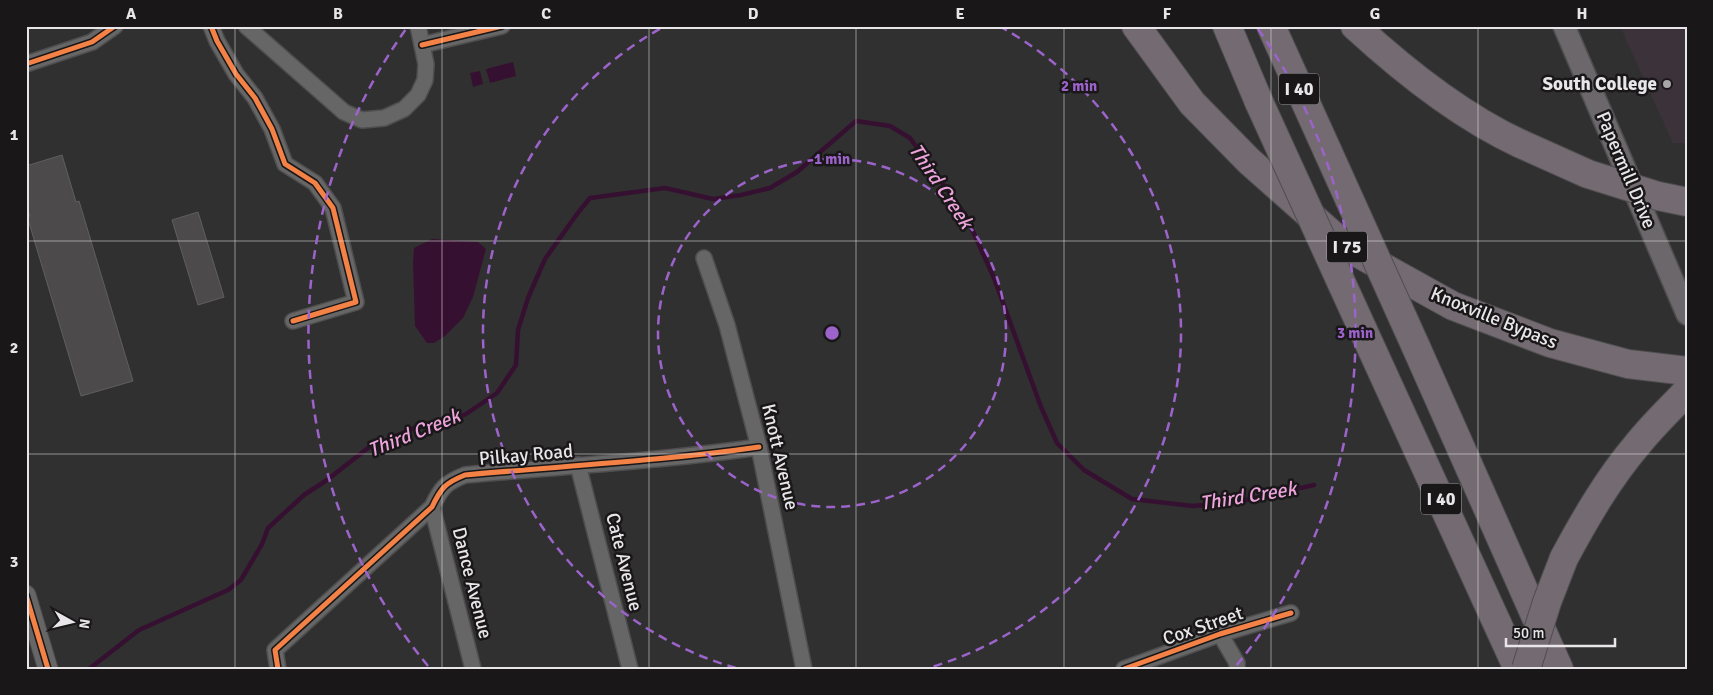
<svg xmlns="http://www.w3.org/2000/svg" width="1713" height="695" viewBox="0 0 1713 695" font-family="Signika,sans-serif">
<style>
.built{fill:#3b3339}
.water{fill:#361030}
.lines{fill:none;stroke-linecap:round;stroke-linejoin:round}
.stream{stroke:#361030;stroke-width:4.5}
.building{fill:#4c4a4b;stroke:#605f60}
.minor-casing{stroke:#4f4e4f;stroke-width:18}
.tertiary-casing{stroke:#4f4e4f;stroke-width:21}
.secondary-casing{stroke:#4f4e4f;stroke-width:24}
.motorway-casing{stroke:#4f4e4f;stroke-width:30}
.minor{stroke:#676667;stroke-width:15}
.tertiary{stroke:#676667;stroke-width:19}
.secondary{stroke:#6b676a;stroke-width:21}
.motorway{stroke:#746a72;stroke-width:28}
.motorway-bridge-casing{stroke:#4f4e4f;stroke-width:30;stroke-linecap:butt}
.motorway-bridge{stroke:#746a72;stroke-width:28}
.cycleway-casing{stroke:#191718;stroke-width:8}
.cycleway{stroke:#f48246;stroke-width:5}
.grid{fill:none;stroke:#e8e6e8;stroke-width:1;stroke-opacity:0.55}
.ring{fill:none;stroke:#9c64cb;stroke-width:2.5;stroke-dasharray:9 6}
.poi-dot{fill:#a8a6a8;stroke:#191718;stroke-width:2}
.labels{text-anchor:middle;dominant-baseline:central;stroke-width:5;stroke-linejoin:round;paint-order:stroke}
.shield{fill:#191718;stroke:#aaa8aa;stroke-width:1}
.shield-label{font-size:18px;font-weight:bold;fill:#e8e6e8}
.poi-label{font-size:19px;font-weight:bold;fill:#e8e6e8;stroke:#191718;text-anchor:end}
.street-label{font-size:19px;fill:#e8e6e8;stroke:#191718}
.water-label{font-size:20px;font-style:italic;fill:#eda3dc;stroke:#191718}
.centre{fill:#9c64cb;stroke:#191718;stroke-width:2.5}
.ring-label{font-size:15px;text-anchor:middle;font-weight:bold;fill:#9c64cb;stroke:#191718;stroke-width:5;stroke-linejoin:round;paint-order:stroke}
.neatline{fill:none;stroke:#e8e6e8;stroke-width:2}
.grid-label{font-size:16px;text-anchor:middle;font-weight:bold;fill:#e8e6e8}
</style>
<rect width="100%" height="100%" fill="#313031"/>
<path class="built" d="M1620 26H1687V143H1673Z"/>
<g class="water">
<path d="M513 62 516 76 490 83 486 69Z"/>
<path d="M480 71 483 84 473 87 470 73Z"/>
<path d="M432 239 478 242 486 249 473 297 463 318 445 336 434 343H427L415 326 413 264 414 248Z"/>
</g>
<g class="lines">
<path class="stream" d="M89 669 139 630 228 590 241 580 262 544 268 528 304 495 327 480 368 448 414 428 450 421 466 414 497 393 516 365 518 330 528 298 545 259 577 214 590 198 665 188 713 199 741 195 770 188 797 172 856 121 890 126 910 138 966 216 994 278 1041 407 1057 443 1084 470 1132 499 1193 506 1242 501 1314 485"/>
</g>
<g class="building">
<path d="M62 155 76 202 79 201 133 381 81 396 27 216H30L26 205V166Z"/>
<path d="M198 212 224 297 198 305 172 220Z"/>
</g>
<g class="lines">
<g class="minor-casing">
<g id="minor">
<path d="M211 26 217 41 236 74 255 98 272 129 285 164 315 183 333 208 356 302 293 321"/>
<path d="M246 26 344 112 362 120 384 118 404 109 418 95 425 80 426 64 418 26"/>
<path d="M422 45 502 26"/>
<path d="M26 64 92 42 115 26"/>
<path d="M704 258 727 325 759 447 804 669"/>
<path d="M578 465 630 669"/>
<path d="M432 507 473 669"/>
<path d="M1220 634 1237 663V669"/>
<path d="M278 669 275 650 432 507C441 488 445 483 465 475 563 466 662 461 759 447"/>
<path d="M1124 669 1220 634 1291 613"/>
</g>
</g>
<g class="tertiary-casing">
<path id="tertiary" d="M26 595 48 669"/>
</g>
<g class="secondary-casing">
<path id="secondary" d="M1564 26 1687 314"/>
</g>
<g class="motorway-casing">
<g id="motorway">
<path d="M1136 26 1192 103 1249 161 1345 246 1453 306 1550 343 1628 364 1687 371"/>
<path d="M1227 26 1259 102"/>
<path d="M1271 26 1328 152"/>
<path d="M1355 26C1404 71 1460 116 1521 144"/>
<path d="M1363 330 1518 669"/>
<path d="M1416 347 1559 669"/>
<path d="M1564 558C1585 519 1608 479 1637 445 1652 426 1670 409 1687 391"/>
</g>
</g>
<use href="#minor" class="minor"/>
<use href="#tertiary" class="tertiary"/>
<use href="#secondary" class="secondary"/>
<use href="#motorway" class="motorway"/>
<g class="motorway-bridge-casing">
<g id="motorway-bridge">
<path d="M1259 102 1363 330"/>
<path d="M1521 144 1588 174 1658 196 1687 202"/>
<path d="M1328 152 1416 347"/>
<path d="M1526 669 1547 602 1564 558"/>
</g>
</g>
<use href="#motorway-bridge" class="motorway-bridge"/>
<g class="cycleway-casing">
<g id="cycleway">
<path d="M211 26 217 41 236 74 255 98 272 129 285 164 315 183 333 208 356 302 293 321"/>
<path d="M422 45 502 26"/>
<path d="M26 64 92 42 115 26"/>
<path d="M26 595 48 669"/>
<path d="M278 669 275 650 432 507C441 488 445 483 465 475 563 466 662 461 759 447"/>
<path d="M1124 669 1220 634 1291 613"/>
</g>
</g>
<use href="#cycleway" class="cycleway"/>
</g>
<path class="grid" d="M235 26V669M442 26V669M649 26V669M856 26V669M1064 26V669M1271 26V669M1478 26V669M26 241H1687M26 454H1687"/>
<g class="ring">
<circle cx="832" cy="333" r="174"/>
<path d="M736 668A349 349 0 0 1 665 26M999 26A349 349 0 0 1 928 668"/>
<path d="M428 666A523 523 0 0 1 406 29M1258 29A523 523 0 0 1 1236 666"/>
</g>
<circle class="poi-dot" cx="1667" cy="84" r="5"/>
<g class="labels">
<g class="shield">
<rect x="1279" y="73.5" width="40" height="31" rx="4"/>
<rect x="1327" y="231.5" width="40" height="31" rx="4"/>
<rect x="1421" y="483.5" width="40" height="31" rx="4"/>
</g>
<g class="shield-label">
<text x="1299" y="89">I 40</text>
<text x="1347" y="247">I 75</text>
<text x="1441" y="499">I 40</text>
</g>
<g class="poi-label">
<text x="1657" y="84">South College</text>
</g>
<g class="street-label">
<text transform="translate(1626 170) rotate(67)">Papermill Drive</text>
<text transform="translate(1494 318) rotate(22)">Knoxville Bypass</text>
<text transform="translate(526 455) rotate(-5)">Pilkay Road</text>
<text transform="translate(780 457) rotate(77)">Knott Avenue</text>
<text transform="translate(624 562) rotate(76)">Cate Avenue</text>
<text transform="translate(472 583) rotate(76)">Dance Avenue</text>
<text transform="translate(1203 626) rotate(-19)">Cox Street</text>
</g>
<g class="water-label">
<text transform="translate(941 186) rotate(56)">Third Creek</text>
<text transform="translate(414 433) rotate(-22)">Third Creek</text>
<text transform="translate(1248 496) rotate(-9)">Third Creek</text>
</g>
</g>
<circle cx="832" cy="333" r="8" class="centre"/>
<g class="ring-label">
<text x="1079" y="91">2 min</text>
<text x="832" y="164">1 min</text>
<text x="1355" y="338">3 min</text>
</g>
<rect width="1713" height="695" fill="none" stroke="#191718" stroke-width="55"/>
<g transform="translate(72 622) rotate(98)" stroke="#191718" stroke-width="4" paint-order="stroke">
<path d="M0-4L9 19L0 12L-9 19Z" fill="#e8e6e8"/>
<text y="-8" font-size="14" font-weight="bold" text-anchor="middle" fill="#e8e6e8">N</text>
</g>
<path d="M1506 638v8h109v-8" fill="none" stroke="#e8e6e8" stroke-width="2.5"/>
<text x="1513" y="638" font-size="15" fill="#e8e6e8" stroke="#191718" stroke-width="4" paint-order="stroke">50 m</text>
<rect x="28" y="28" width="1658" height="640" class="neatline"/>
<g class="grid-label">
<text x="131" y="19">A</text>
<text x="338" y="19">B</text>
<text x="546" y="19">C</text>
<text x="753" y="19">D</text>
<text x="960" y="19">E</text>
<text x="1167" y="19">F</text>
<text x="1375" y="19">G</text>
<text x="1582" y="19">H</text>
<text x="14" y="140">1</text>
<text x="14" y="353">2</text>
<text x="14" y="567">3</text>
</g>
</svg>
